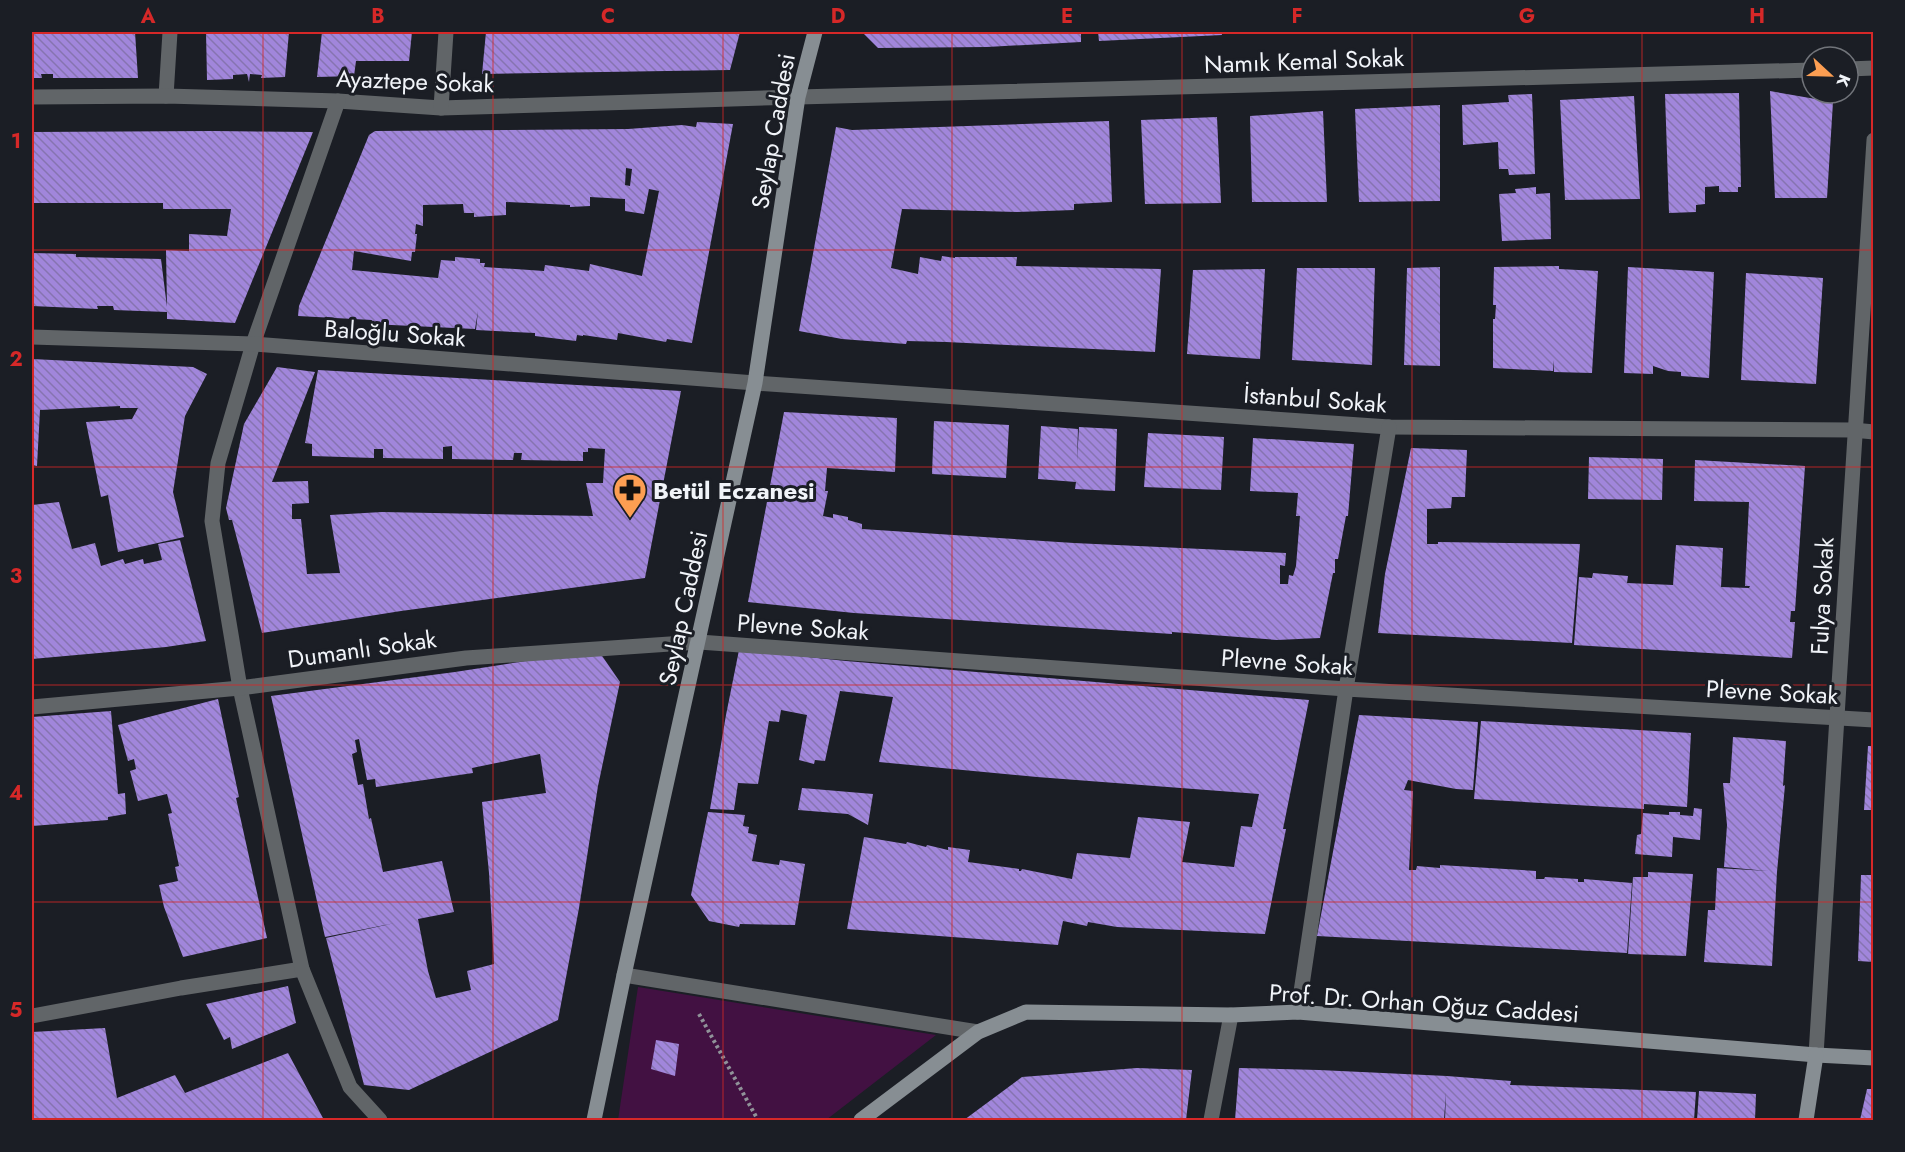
<svg xmlns="http://www.w3.org/2000/svg" width="1905" height="1152" viewBox="0 0 1905 1152" font-family="Jost,sans-serif">
<style>
.green{fill:#421142}
.building{fill:url(#building-back-hatch);fill-rule:evenodd}
.lines{fill:none;stroke-linecap:round;stroke-linejoin:round}
.path{stroke:#909399;stroke-width:4;stroke-dasharray:3 3;stroke-linecap:butt}
.lane{stroke:#616568;stroke-width:15}
.street{stroke:#616568;stroke-width:15}
.secondary{stroke:#878e93;stroke-width:15}
.grid{fill:none;stroke:#d62828;stroke-width:1.5;stroke-opacity:0.55}
.labels{text-anchor:middle;dominant-baseline:central;stroke-width:6;stroke-linejoin:round;paint-order:stroke}
.street-label{font-size:24px;fill:#f1f4f9;stroke:#1b1e25}
.poi-label{font-size:24px;font-weight:bold;fill:#f1f4f9;stroke:#1b1e25;text-anchor:start}
.neatline{fill:none;stroke:#d62828;stroke-width:2}
.grid-label{font-size:20px;text-anchor:middle;font-weight:bold;fill:#d62828}
</style>
<defs>
<pattern id="building-back-hatch" width="6" height="6" patternUnits="userSpaceOnUse" patternTransform="scale(1.5)"><rect width="6" height="6" fill="#a186db"/><path d="M-1 5l2 2M0 0l6 6M5-1l2 2" fill="none" stroke="#8674b0"/></pattern>
</defs>
<rect width="100%" height="100%" fill="#1b1e25"/>
<path class="green" d="M638 987 936 1035 826 1120H618Z"/>
<g class="building">
<path d="M32 32H135L138 78H53V74H41L42 78H32Z"/>
<path d="M206 32H289L285 77 261 78 262 75 250 74 249 82 247 74 233 75V79L207 80Z"/>
<path d="M322 32H412L409 61H356L354 76 317 77Z"/>
<path d="M486 32H740L730 70 482 74Z"/>
<path d="M862 32H1081V42L987 47 878 48Z"/>
<path d="M1098 32H1222V35L1099 41Z"/>
<path d="M1770 91 1833 102 1827 198H1775Z"/>
<path d="M1739 93 1741 187H1738V192H1719V186L1705 187V204L1696 205V212L1669 213 1665 94Z"/>
<path d="M1532 94 1535 174 1509 175 1508 169H1499L1498 142 1463 145 1462 105 1509 102 1508 95Z"/>
<path d="M1634 96 1640 199 1565 200 1560 100Z"/>
<path d="M1440 105V201L1359 202 1355 109Z"/>
<path d="M1323 111 1327 202H1252L1250 116Z"/>
<path d="M1217 117 1221 203 1145 204 1141 120Z"/>
<path d="M1109 121 1112 202 1074 204V210L1017 212 902 209 891 268 918 274 920 257 941 261 942 256 955 258V257H1017L1016 266 1161 269 1155 352 946 342 907 341 906 344 842 339 799 331 836 127 852 130Z"/>
<path d="M697 122 733 124 692 343 667 339 666 342 618 333 617 340 583 335V336L577 335 576 341 535 336V333L476 330 478 311 475 329 371 324 372 320 298 316 299 306 369 135 375 131 628 129 682 125 696 127ZM626 168 632 169 630 186 625 185ZM649 189 659 191 642 276 590 264 589 271 545 265 544 271 484 267 485 263H480V259L455 257V261L441 260 438 278 352 270 354 251 411 261 412 252H415L417 234H415L416 224 423 226V205L463 204 464 213H474V217L506 215V202L570 205V207L590 206V197L625 199V211L644 214Z"/>
<path d="M213 131 313 132 235 323 167 319V312L114 310 113 306H97L98 309 32 306V253L76 254V257L161 259 167 307 166 250 189 251V234L227 236 231 209H163V203H32V132Z"/>
<path d="M1536 187V194L1550 193 1551 239 1502 241 1499 194 1516 193 1515 189Z"/>
<path d="M1559 266V269L1598 271 1592 373 1554 372 1553 360V371L1493 368V319H1495L1496 305H1493L1494 267Z"/>
<path d="M1440 267V366L1404 365 1407 268Z"/>
<path d="M1628 267 1714 272 1709 378 1681 376V372L1668 371 1653 366V374L1624 373Z"/>
<path d="M1297 268H1375L1372 365 1292 360Z"/>
<path d="M1265 269 1260 359 1187 354 1193 270Z"/>
<path d="M1746 273 1823 278 1816 384 1741 380Z"/>
<path d="M32 359 193 367 207 374 185 416 173 492 184 537 118 552 108 495 101 497 86 422 132 419 138 408H120V406L40 410 37 466 32 465Z"/>
<path d="M277 367 315 372 272 482 308 481 309 503 292 504V519H301L307 574 340 573 330 515 382 512 593 516 586 483H603L605 449 588 448V452H583V461L521 460 522 453H514L513 460 452 459V446L443 447V459L383 458V449H374V458L312 456V444L305 443 318 370 681 391 645 578 401 611 262 633 232 520H229L226 508 244 424Z"/>
<path d="M784 412 897 418 895 472 827 468 825 491H828L823 516 833 518V514L848 517V520L862 524V529L1074 543 1286 553 1285 566 1280 565V584H1288L1289 575 1293 576 1296 566 1300 516H1296L1298 493 1250 491 1253 438 1354 444 1348 516H1346L1338 559H1335V573H1333L1320 638 1277 640 1172 632V634L854 613 748 602Z"/>
<path d="M934 421 1009 425 1006 478 932 474Z"/>
<path d="M1041 426 1078 429 1077 461 1079 427 1117 429 1115 491 1075 489 1076 482 1038 479Z"/>
<path d="M1148 433 1224 437 1221 490 1144 487Z"/>
<path d="M1411 448 1467 450 1465 497H1452L1451 508 1427 509V544H1438V542L1580 544 1572 643 1378 633 1385 574Z"/>
<path d="M1589 457 1663 459 1662 500 1588 499Z"/>
<path d="M1695 460 1805 466 1795 611H1791L1790 622H1795L1792 658 1574 645 1579 577 1592 578 1593 573 1628 576 1627 583 1673 585 1676 545 1723 548 1721 587 1749 588 1750 586H1745L1749 502 1694 501Z"/>
<path d="M59 502 72 549 95 543 101 566 123 559 125 564 143 559 144 564 162 560 158 544 180 540 206 641 166 647 32 659V505Z"/>
<path d="M598 650 620 682 598 786 579 908 558 1020 409 1090 364 1085 326 938 395 923 325 937 271 696 455 672ZM359 739 367 780 375 779 376 787 473 773 472 768 540 754 546 793 482 802 489 873 494 964 467 971 471 990 436 998 428 971 418 919 454 912 442 861 383 872 371 818 369 819 363 784 358 785 352 754 357 752 355 740Z"/>
<path d="M739 650 846 661 1309 700 1283 829H1286L1265 934 1117 927 1088 922 1087 926 1063 921 1058 945 847 929 864 837 906 844 907 842 926 847 927 845 948 850V847L970 850 968 862 1019 869V871H1021L1022 869 1072 879 1077 853 1130 858 1138 817 1190 822 1182 862 1234 867 1241 826 1252 827 1259 794 1037 777 879 762 893 697 840 691 825 761 815 760 814 764 799 760 807 715 781 710 779 722 769 721 758 784 738 783 734 810 710 809 726 715Z"/>
<path d="M218 699 239 797 236 798 267 938 183 957 164 907 159 885 178 881 175 867 179 866 168 814 172 813 167 794 138 801 130 771 136 769 134 759 128 761 118 725Z"/>
<path d="M111 711 118 794 125 793 126 814 108 817V820L32 826V717Z"/>
<path d="M1359 715 1478 722 1473 790 1456 789 1408 780 1404 790 1413 791 1409 870H1416L1417 866 1440 868V865L1489 868 1536 871V879H1544L1545 877 1578 879V882H1584V879L1632 883 1627 953 1317 936Z"/>
<path d="M1481 721 1691 733 1687 807 1644 804V809L1474 799Z"/>
<path d="M1733 737 1786 741 1783 786 1785 785 1777 872 1772 966 1704 962 1708 910H1715L1717 868 1768 871 1724 867 1727 825 1723 783H1730Z"/>
<path d="M1868 746H1874V810H1864Z"/>
<path d="M802 788 873 794 868 825 848 814 798 810Z"/>
<path d="M1694 808 1702 809 1700 840 1673 837 1672 857 1635 854 1637 835 1641 834 1643 813 1669 815V812H1680V815L1693 816Z"/>
<path d="M708 812 745 815 743 826 749 827 748 833 757 835 752 861 779 865 780 860 805 864 795 925 740 924 739 927 709 921 691 895Z"/>
<path d="M1648 872 1693 874 1686 956 1628 954 1633 877H1648Z"/>
<path d="M1861 875H1874V962L1858 961Z"/>
<path d="M288 986 296 1023 232 1049 230 1037 224 1040 206 1004Z"/>
<path d="M105 1028 117 1098 175 1075 185 1093 288 1053 324 1120H32V1032Z"/>
<path d="M656 1040 679 1044 675 1076 651 1069Z"/>
<path d="M1137 1068 1192 1070 1186 1120H964L1022 1077Z"/>
<path d="M1239 1068 1319 1070 1447 1076 1511 1081 1510 1085 1696 1092 1694 1120H1445L1446 1092 1444 1120H1235Z"/>
<path d="M1867 1089H1874V1120H1860Z"/>
<path d="M1699 1091 1756 1094 1755 1120H1697Z"/>
</g>
<g class="lines">
<path class="path" d="M699 1014 758 1120"/>
<path class="lane" d="M32 1016 181 988 302 969"/>
<g class="street">
<path d="M1848 69 1874 68"/>
<path d="M166 96 170 32"/>
<path d="M32 97 166 96 338 101 441 108 798 97 1812 70"/>
<path d="M338 101 253 344 218 463 212 521 240 688 302 969 350 1087 380 1120"/>
<path d="M441 108 446 32"/>
<path d="M32 337 253 344 755 383 1389 427 1853 430 1874 432"/>
<path d="M32 707 240 688 466 658 699 642 1346 689 1874 720"/>
<path d="M624 975 978 1032"/>
<path d="M1298 1012 1346 689 1389 427"/>
<path d="M1816 1055C1836 750 1852 445 1874 140"/>
<path d="M1211 1120 1231 1015"/>
</g>
<g class="secondary">
<path d="M594 1120 624 975 755 383 798 97 815 32"/>
<path d="M861 1120 978 1032 1026 1012 1231 1015 1298 1012 1816 1055 1874 1058"/>
<path d="M1806 1120 1816 1055"/>
</g>
</g>
<path class="grid" d="M263 32V1120M493 32V1120M723 32V1120M952 32V1120M1182 32V1120M1412 32V1120M1642 32V1120M32 250H1874M32 467H1874M32 685H1874M32 902H1874"/>
<defs>
<g id="pharmacy-pin" transform="scale(1.725)"><path d="M0 17L-7.5 6A9.5 9.5 0 1 1 7.5 6Z" fill="#fc9e52" stroke="#1b1e25"/><path d="M-2-6h4v4h4v4h-4v4h-4v-4h-4v-4h4Z" fill="#111"/></g>
</defs>
<g fill-rule="evenodd">
<use href="#pharmacy-pin" x="630" y="490"/>
</g>
<g class="labels">
<g class="street-label">
<text transform="translate(1304 61) rotate(-2)">Namık Kemal Sokak</text>
<text transform="translate(415 81) rotate(2)">Ayaztepe Sokak</text>
<text transform="translate(773 131) rotate(-80)">Seylap Caddesi</text>
<text transform="translate(395 333) rotate(4)">Baloğlu Sokak</text>
<text transform="translate(1315 399) rotate(4)">İstanbul Sokak</text>
<text transform="translate(1822 596) rotate(-87)">Fulya Sokak</text>
<text transform="translate(683 608) rotate(-78)">Seylap Caddesi</text>
<text transform="translate(803 627) rotate(4)">Plevne Sokak</text>
<text transform="translate(362 649) rotate(-8)">Dumanlı Sokak</text>
<text transform="translate(1287 662) rotate(4)">Plevne Sokak</text>
<text transform="translate(1772 692) rotate(3)">Plevne Sokak</text>
<text transform="translate(1424 1003) rotate(4)">Prof. Dr. Orhan Oğuz Caddesi</text>
</g>
<g class="poi-label">
<text x="653" y="490">Betül Eczanesi</text>
</g>
</g>
<rect width="1905" height="1152" fill="none" stroke="#1b1e25" stroke-width="66"/>
<g transform="translate(1830 75) rotate(112)"><circle r="28" fill="#1b1e25" stroke="#71747a" stroke-width="1.5"/>
<path d="M0-4.5L10 22L0 15L-10 22Z" fill="#fc9e52"/>
<text y="-9" font-size="16" font-weight="bold" text-anchor="middle" fill="#f1f4f9">K</text>
</g>
<rect x="33" y="33" width="1839" height="1086" class="neatline"/>
<g class="grid-label">
<text x="148" y="23">A</text>
<text x="378" y="23">B</text>
<text x="608" y="23">C</text>
<text x="838" y="23">D</text>
<text x="1067" y="23">E</text>
<text x="1297" y="23">F</text>
<text x="1527" y="23">G</text>
<text x="1757" y="23">H</text>
<text x="16" y="148">1</text>
<text x="16" y="366">2</text>
<text x="16" y="583">3</text>
<text x="16" y="800">4</text>
<text x="16" y="1017">5</text>
</g>
</svg>
